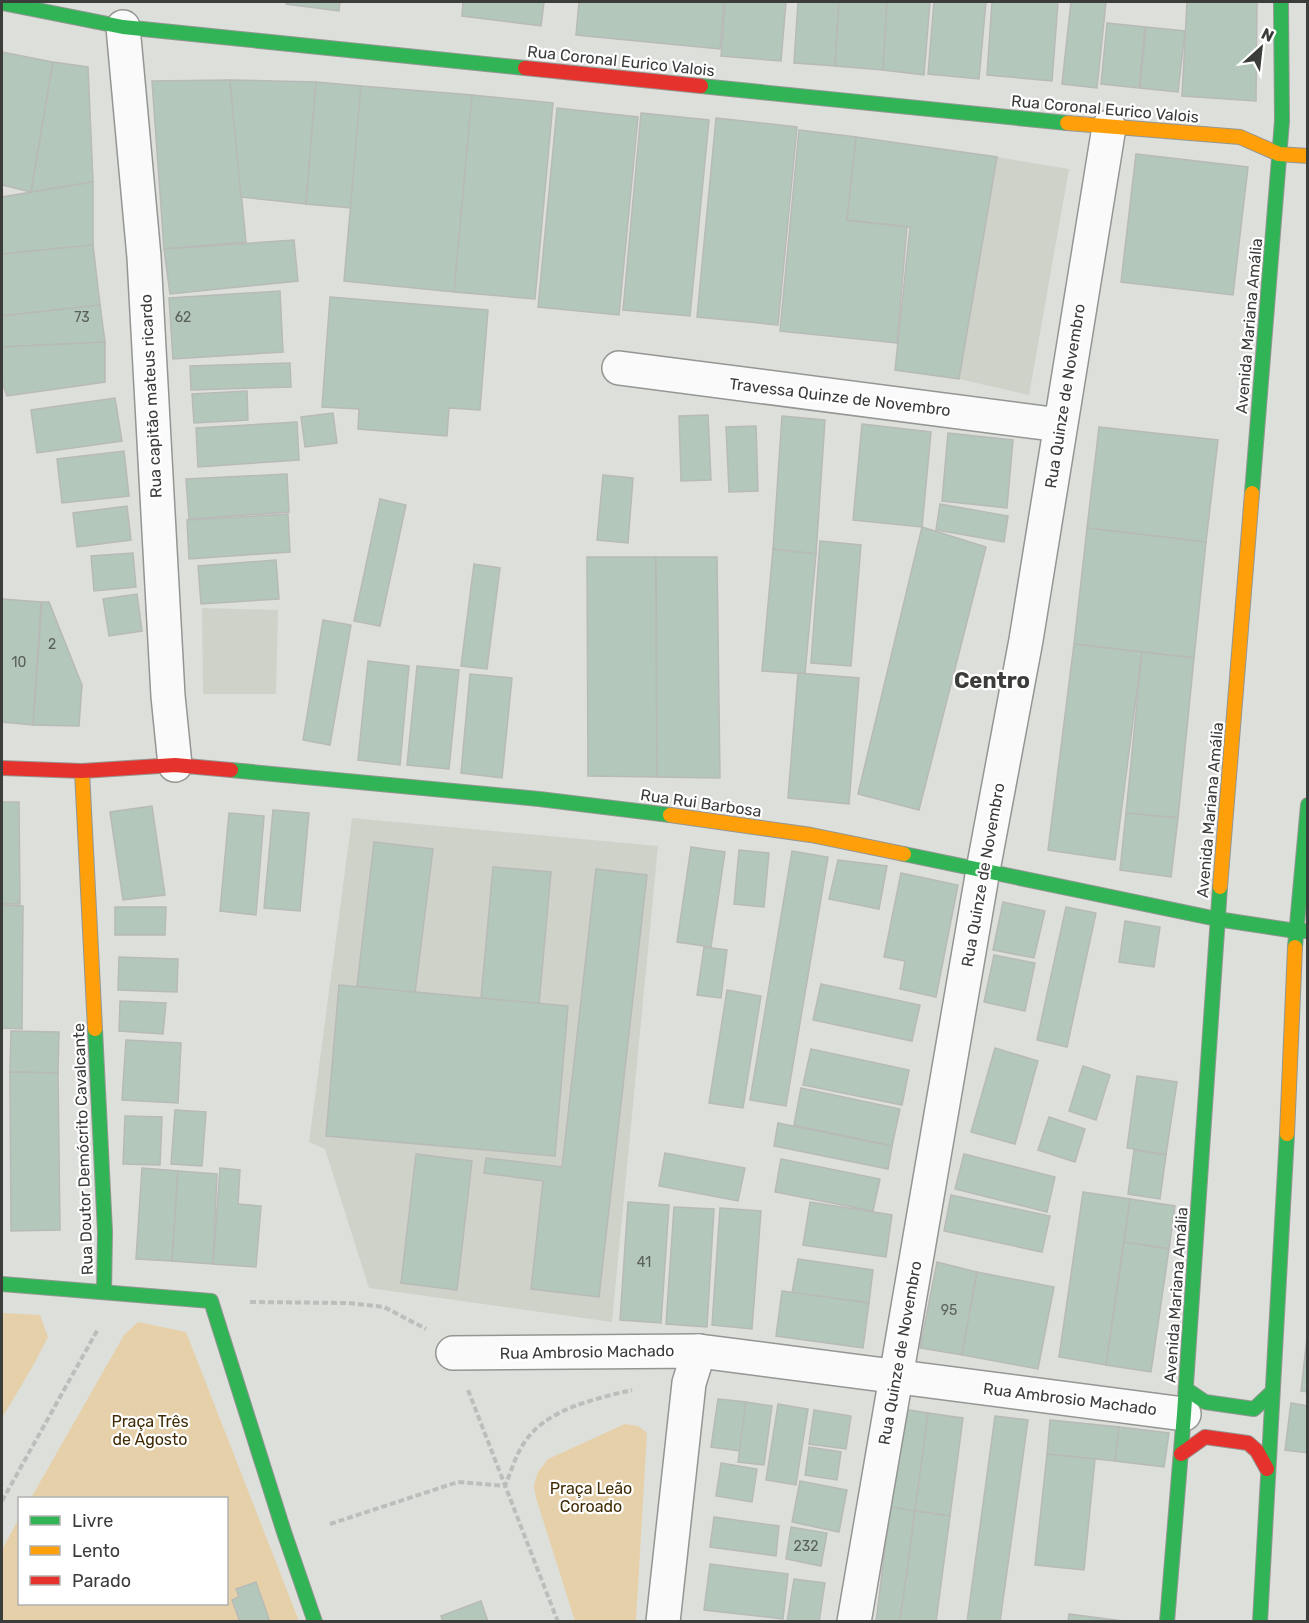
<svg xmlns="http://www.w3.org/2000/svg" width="1309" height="1623" viewBox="0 0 1309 1623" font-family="Rubik,sans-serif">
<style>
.built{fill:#ced2c9}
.green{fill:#e6d0aa}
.building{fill:#b3c7bb;stroke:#b8bab7;stroke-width:1.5}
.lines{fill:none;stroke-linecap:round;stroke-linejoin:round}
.street-casing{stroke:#949693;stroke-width:36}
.fast-casing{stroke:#949693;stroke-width:16}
.slow-casing{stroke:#949693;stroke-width:16}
.jam-casing{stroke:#949693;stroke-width:16}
.path{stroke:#bdbebc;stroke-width:4;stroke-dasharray:6 3;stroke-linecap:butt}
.street{stroke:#fafafa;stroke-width:33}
.fast{stroke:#30b455;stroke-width:14}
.slow{stroke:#ff9f0a;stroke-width:14}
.jam{stroke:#e5322d;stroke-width:14}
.labels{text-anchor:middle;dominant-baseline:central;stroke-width:4.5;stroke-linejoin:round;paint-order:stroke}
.number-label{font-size:14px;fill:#59605a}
.street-label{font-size:16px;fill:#3b3d3a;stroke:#fff}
.park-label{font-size:16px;fill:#422c05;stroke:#fff}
.district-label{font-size:22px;font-weight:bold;fill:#3b3d3a;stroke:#fff}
</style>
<rect width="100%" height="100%" fill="#dddfdb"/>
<g class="built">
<path d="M997 157 1069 169 1029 395 959 379Z"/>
<path d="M202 608 278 610 276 694H203Z"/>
<path d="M352 818 658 846 612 1322 369 1288 325 1149 309 1142Z"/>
</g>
<g class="green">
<path d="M2 1313 40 1315 48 1337 34 1364 2 1418Z"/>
<path d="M138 1322 186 1332 299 1621 2 1622V1550L19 1518 20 1604H226V1498H31L124 1335Z"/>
<path d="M625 1424 638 1426 647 1433 636 1621H575L536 1498 534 1485 538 1472 548 1459Z"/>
</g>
<g class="building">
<path d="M286 2H340L339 11 286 4Z"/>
<path d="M463 2H544L541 26 462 16Z"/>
<path d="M579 2H724L720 49 576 35Z"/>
<path d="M725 2H786L781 61 721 56Z"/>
<path d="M798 2H839L835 66 794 63Z"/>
<path d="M839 2H887L883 70 835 66Z"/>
<path d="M887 2H930L924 75 883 70Z"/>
<path d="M934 2H986L979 79 928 74Z"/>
<path d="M992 2H1058L1052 81 987 75Z"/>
<path d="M1071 2H1106L1097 88 1062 84Z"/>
<path d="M1187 2H1257L1256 101 1182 96Z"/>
<path d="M1107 23 1145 27 1139 88 1101 84Z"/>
<path d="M1146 27 1185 31 1178 92 1140 88Z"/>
<path d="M2 52 53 62 31 192 2 185Z"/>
<path d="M53 62 88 67 93 182 31 192Z"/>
<path d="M230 80 246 242 164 249 152 81Z"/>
<path d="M230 80 316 82 306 204 241 197Z"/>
<path d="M316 82 361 86 351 208 306 204Z"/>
<path d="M361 86 472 95 454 292 344 281Z"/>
<path d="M472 95 553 103 535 299 454 292Z"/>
<path d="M557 108 638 117 619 315 538 307Z"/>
<path d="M641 113 709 120 690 316 623 310Z"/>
<path d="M716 118 797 127 778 325 697 317Z"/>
<path d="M799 130 856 137 847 220 907 227 897 343 780 331Z"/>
<path d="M856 137 997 157 959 379 895 370 910 227 847 220Z"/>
<path d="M1136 154 1248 167 1233 295 1121 282Z"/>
<path d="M93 182V245L2 254V197Z"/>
<path d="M294 240 298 281 170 294 164 249Z"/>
<path d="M93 245 100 305 2 316V254Z"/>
<path d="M280 291 283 352 173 359 169 298Z"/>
<path d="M330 297 488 310 480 410 449 408 447 436 358 429 359 409 322 407Z"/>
<path d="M100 305 105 342 2 347V316Z"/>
<path d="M105 342V382L7 396 2 382V347Z"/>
<path d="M290 363 291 387 191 390 190 366Z"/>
<path d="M247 391 248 420 194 423 192 394Z"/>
<path d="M115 398 122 441 37 453 31 410Z"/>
<path d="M333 413 337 443 305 447 301 417Z"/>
<path d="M708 415 711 480 681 481 679 416Z"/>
<path d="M782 416 825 420 816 554 773 549Z"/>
<path d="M297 422 299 460 198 467 196 428Z"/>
<path d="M862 424 931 432 922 527 853 520Z"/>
<path d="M756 426 758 491 729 492 726 427Z"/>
<path d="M1099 427 1218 440 1206 542 1087 528Z"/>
<path d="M948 433 1013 440 1007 508 942 501Z"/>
<path d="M124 451 129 496 62 503 57 459Z"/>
<path d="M287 474 289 512 189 519 186 479Z"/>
<path d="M603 475 633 478 628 543 597 540Z"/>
<path d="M380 499 406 505 380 626 354 621Z"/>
<path d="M940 504 1008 516 1004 542 936 530Z"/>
<path d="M127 506 131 540 77 547 73 513Z"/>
<path d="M288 514 290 552 189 559 187 520Z"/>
<path d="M922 527 986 547 919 810 858 794Z"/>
<path d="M1087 528 1206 542 1194 658 1074 644Z"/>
<path d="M820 541 861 545 851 666 811 663Z"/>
<path d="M773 549 816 554 805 674 762 671Z"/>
<path d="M133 553 136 587 94 591 91 556Z"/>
<path d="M587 557H656L657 777 588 776Z"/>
<path d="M656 557H717L720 778 657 777Z"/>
<path d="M276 560 279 599 201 604 198 566Z"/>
<path d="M474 564 500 568 487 669 461 666Z"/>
<path d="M137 594 142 631 109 636 103 599Z"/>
<path d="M2 599 41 602 33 725 2 722Z"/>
<path d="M42 602H49L82 685 79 726 33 725Z"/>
<path d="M323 620 351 625 330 745 303 740Z"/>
<path d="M1074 644 1142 652 1115 860 1048 850Z"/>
<path d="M1142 652 1194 658 1178 818 1126 813Z"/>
<path d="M368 661 409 666 400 765 358 760Z"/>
<path d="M417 666 459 670 449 769 407 765Z"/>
<path d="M798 673 859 678 849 804 788 798Z"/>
<path d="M470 674 512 678 502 778 461 773Z"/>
<path d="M2 802H19L20 904H2Z"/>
<path d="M152 806 165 895 123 900 110 812Z"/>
<path d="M273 810 309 813 300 911 264 908Z"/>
<path d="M229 813 264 816 256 915 220 911Z"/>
<path d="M1126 813 1178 818 1171 877 1120 870Z"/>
<path d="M374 842 433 849 415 993 357 986Z"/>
<path d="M691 847 725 852 711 947 677 942Z"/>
<path d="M739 850 769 853 764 907 734 904Z"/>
<path d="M792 851 828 857 786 1106 750 1100Z"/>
<path d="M838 860 887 866 879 909 829 899Z"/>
<path d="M493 867 551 872 539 1004 481 998Z"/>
<path d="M596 869 647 875 599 1297 531 1289 543 1181 484 1173 486 1158 562 1167Z"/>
<path d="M901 873 958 885 936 997 900 989 905 961 884 957Z"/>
<path d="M1003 902 1045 911 1034 958 993 950Z"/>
<path d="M2 905 23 906 22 1029 2 1028Z"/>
<path d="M115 907H166L165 935H115Z"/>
<path d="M1066 907 1096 913 1067 1047 1037 1040Z"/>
<path d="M1125 921 1160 927 1154 967 1119 962Z"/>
<path d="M704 947 727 950 721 998 697 995Z"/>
<path d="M994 955 1035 963 1025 1011 984 1002Z"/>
<path d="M119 957 178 959 177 992 118 990Z"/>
<path d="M821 984 920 1005 912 1041 813 1020Z"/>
<path d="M339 985 568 1006 555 1156 326 1136Z"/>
<path d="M727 990 761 996 743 1108 709 1103Z"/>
<path d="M120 1001 166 1003 163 1034 119 1031Z"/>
<path d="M11 1031 59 1032 58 1073 10 1072Z"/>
<path d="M126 1040 181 1043 178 1103 122 1100Z"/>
<path d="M995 1048 1038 1061 1015 1144 971 1132Z"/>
<path d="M811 1049 909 1070 902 1105 803 1085Z"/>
<path d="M1083 1066 1110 1075 1096 1120 1069 1111Z"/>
<path d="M10 1072 58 1073 60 1230 11 1231Z"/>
<path d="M1137 1076 1177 1082 1166 1155 1127 1148Z"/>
<path d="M801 1088 900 1109 892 1146 794 1125Z"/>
<path d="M175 1110 206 1112 202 1166 171 1164Z"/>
<path d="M125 1116 162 1117 160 1165 123 1164Z"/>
<path d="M1049 1117 1085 1129 1075 1162 1038 1150Z"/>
<path d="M778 1123 892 1146 888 1169 774 1146Z"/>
<path d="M1134 1150 1166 1155 1160 1199 1128 1194Z"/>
<path d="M665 1153 745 1168 738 1201 659 1186Z"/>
<path d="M416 1154 472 1161 457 1290 401 1283Z"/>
<path d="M964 1154 1055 1177 1047 1212 955 1189Z"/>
<path d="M781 1159 880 1179 873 1211 775 1192Z"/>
<path d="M142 1168 178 1171 172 1261 136 1259Z"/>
<path d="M220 1168 240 1170 238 1204 261 1206 256 1267 213 1264Z"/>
<path d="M178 1171 217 1174 213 1264 172 1261Z"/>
<path d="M1083 1192 1130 1199 1106 1365 1059 1357Z"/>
<path d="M951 1195 1050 1216 1042 1252 944 1231Z"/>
<path d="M1130 1199 1175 1206 1169 1249 1124 1242Z"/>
<path d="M628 1202 669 1205 661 1323 620 1320Z"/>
<path d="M810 1202 892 1215 886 1257 803 1245Z"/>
<path d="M674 1207 714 1209 707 1327 666 1324Z"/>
<path d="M720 1208 761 1211 752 1329 712 1325Z"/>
<path d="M1124 1242 1169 1249 1151 1372 1106 1365Z"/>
<path d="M798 1259 873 1270 869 1303 792 1293Z"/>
<path d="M937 1262 977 1272 962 1355 920 1348Z"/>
<path d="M977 1272 1054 1287 1038 1369 962 1355Z"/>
<path d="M782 1291 869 1303 863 1348 776 1336Z"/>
<path d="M1308 1328V1392L1301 1391Z"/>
<path d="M718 1399 746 1402 740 1451 711 1447Z"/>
<path d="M746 1402 772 1406 764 1465 738 1462Z"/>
<path d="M1291 1403 1308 1406V1453L1285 1450Z"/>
<path d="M778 1404 808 1409 796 1485 766 1480Z"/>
<path d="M903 1409 928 1413 915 1511 890 1507Z"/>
<path d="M814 1410 851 1416 846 1449 809 1444Z"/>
<path d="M928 1413 963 1418 950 1516 915 1511Z"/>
<path d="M995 1416 1028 1420 1000 1622H967Z"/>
<path d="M1050 1420 1119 1427 1115 1461 1047 1454Z"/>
<path d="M1119 1427 1169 1433 1164 1467 1115 1461Z"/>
<path d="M809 1447 841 1452 837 1480 805 1475Z"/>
<path d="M1047 1454 1095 1459 1084 1570 1035 1565Z"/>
<path d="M721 1463 757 1469 752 1502 716 1496Z"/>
<path d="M800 1481 847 1490 839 1532 792 1522Z"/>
<path d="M890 1507 915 1511 900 1622H876Z"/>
<path d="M915 1511 950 1516 936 1622H900Z"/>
<path d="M714 1517 779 1526 776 1556 710 1547Z"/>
<path d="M791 1527 827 1533 821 1566 786 1559Z"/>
<path d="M710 1564 788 1574 783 1619 704 1610Z"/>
<path d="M794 1579 825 1583 819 1622H787Z"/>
<path d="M256 1582 270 1622H240L232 1600 239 1597 236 1589Z"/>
<path d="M481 1601 488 1622H443L441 1616Z"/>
<path d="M1069 1614 1131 1622H1068Z"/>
</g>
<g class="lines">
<g class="street-casing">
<g id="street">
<path d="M123 27 144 257 168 696 175 765"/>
<path d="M619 368 1060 425"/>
<path d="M453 1353 699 1351 1184 1414"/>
<path d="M663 1622 689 1383 699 1351"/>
<path d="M854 1622 983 870 1026 640 1109 127"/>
</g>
</g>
<g class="fast-casing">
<g id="fast">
<path d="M2 3 123 27 525 68"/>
<path d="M701 86 1067 123"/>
<path d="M1252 493 1282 121 1281 2"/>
<path d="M231 770 539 799 670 815"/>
<path d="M904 854 1217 919 1296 931H1308"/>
<path d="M1295 947 1308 805"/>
<path d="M95 1029 105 1232 104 1292"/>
<path d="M2 1284 211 1301 284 1532 315 1622"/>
<path d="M1186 1389 1205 1402 1254 1409 1272 1392"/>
<path d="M1167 1622 1184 1414 1220 887"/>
<path d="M1260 1622 1287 1134"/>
</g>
</g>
<g class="slow-casing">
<g id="slow">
<path d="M1067 123 1240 137 1279 154 1308 156"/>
<path d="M82 771 95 1029"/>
<path d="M670 815 811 835 904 854"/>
<path d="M1220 887 1252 493"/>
<path d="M1287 1134 1295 947"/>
</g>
</g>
<g class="jam-casing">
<g id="jam">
<path d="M525 68 701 86"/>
<path d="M2 768 82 771 175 765 231 770"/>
<path d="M1181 1454 1205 1437 1248 1443 1257 1451 1267 1469"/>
</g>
</g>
<g class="path">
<path d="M250 1302 348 1303 384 1307 426 1329"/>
<path d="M468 1390 558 1622"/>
<path d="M2 1501 98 1329"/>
<path d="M330 1524 458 1482 505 1486C511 1472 515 1456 524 1443 546 1409 594 1399 632 1390"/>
</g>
<use href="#street" class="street"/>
<use href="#fast" class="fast"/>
<use href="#slow" class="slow"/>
<use href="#jam" class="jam"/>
</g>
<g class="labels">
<g class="number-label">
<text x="82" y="317">73</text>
<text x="183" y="317">62</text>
<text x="52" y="644">2</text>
<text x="19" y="662">10</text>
<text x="644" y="1262">41</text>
<text x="949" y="1310">95</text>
<text x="806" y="1546">232</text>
</g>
<g class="street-label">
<text transform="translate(621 61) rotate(6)">Rua Coronal Eurico Valois</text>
<text transform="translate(1105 109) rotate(5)">Rua Coronal Eurico Valois</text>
<text transform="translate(1249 326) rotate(-85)">Avenida Mariana Amália</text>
<text transform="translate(151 396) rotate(-93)">Rua capitão mateus ricardo</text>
<text transform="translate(1065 396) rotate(-81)">Rua Quinze de Novembro</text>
<text transform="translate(840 397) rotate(7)">Travessa Quinze de Novembro</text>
<text transform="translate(701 803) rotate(8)">Rua Rui Barbosa</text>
<text transform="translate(1210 810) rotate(-85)">Avenida Mariana Amália</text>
<text transform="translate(983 875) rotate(-80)">Rua Quinze de Novembro</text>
<text transform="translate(83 1149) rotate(-92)">Rua Doutor Demócrito Cavalcante</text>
<text transform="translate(1176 1295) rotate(-86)">Avenida Mariana Amália</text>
<text transform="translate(587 1352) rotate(-1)">Rua Ambrosio Machado</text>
<text transform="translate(900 1353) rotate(-80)">Rua Quinze de Novembro</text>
<text transform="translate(1070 1399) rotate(7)">Rua Ambrosio Machado</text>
</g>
<g class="park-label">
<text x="150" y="1421">Praça Três<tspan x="150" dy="18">de Agosto</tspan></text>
<text x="591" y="1488">Praça Leão<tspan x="591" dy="18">Coroado</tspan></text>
</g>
<g class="district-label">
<text x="992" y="680">Centro</text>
</g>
</g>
<rect width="1309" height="1623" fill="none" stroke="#3b3d3a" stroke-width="6"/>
<rect x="18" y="1497" width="210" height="108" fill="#ffffff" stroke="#b1b1b0" stroke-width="1.5"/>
<rect x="30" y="1516" width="30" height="9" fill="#30b455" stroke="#b1b1b0" stroke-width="1.5"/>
<text x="72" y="1527" font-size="18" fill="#3b3d3a">Livre</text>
<rect x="30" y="1546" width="30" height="9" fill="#ff9f0a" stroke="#b1b1b0" stroke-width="1.5"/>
<text x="72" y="1557" font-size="18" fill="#3b3d3a">Lento</text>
<rect x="30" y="1576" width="30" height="9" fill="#e5322d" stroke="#b1b1b0" stroke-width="1.5"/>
<text x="72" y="1587" font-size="18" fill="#3b3d3a">Parado</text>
<g transform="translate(1261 48) rotate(27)" stroke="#ffffff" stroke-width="4.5" paint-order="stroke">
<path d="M0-4.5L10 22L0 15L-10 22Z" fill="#3b3d3a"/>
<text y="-9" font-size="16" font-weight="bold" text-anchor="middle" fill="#3b3d3a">N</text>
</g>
</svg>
